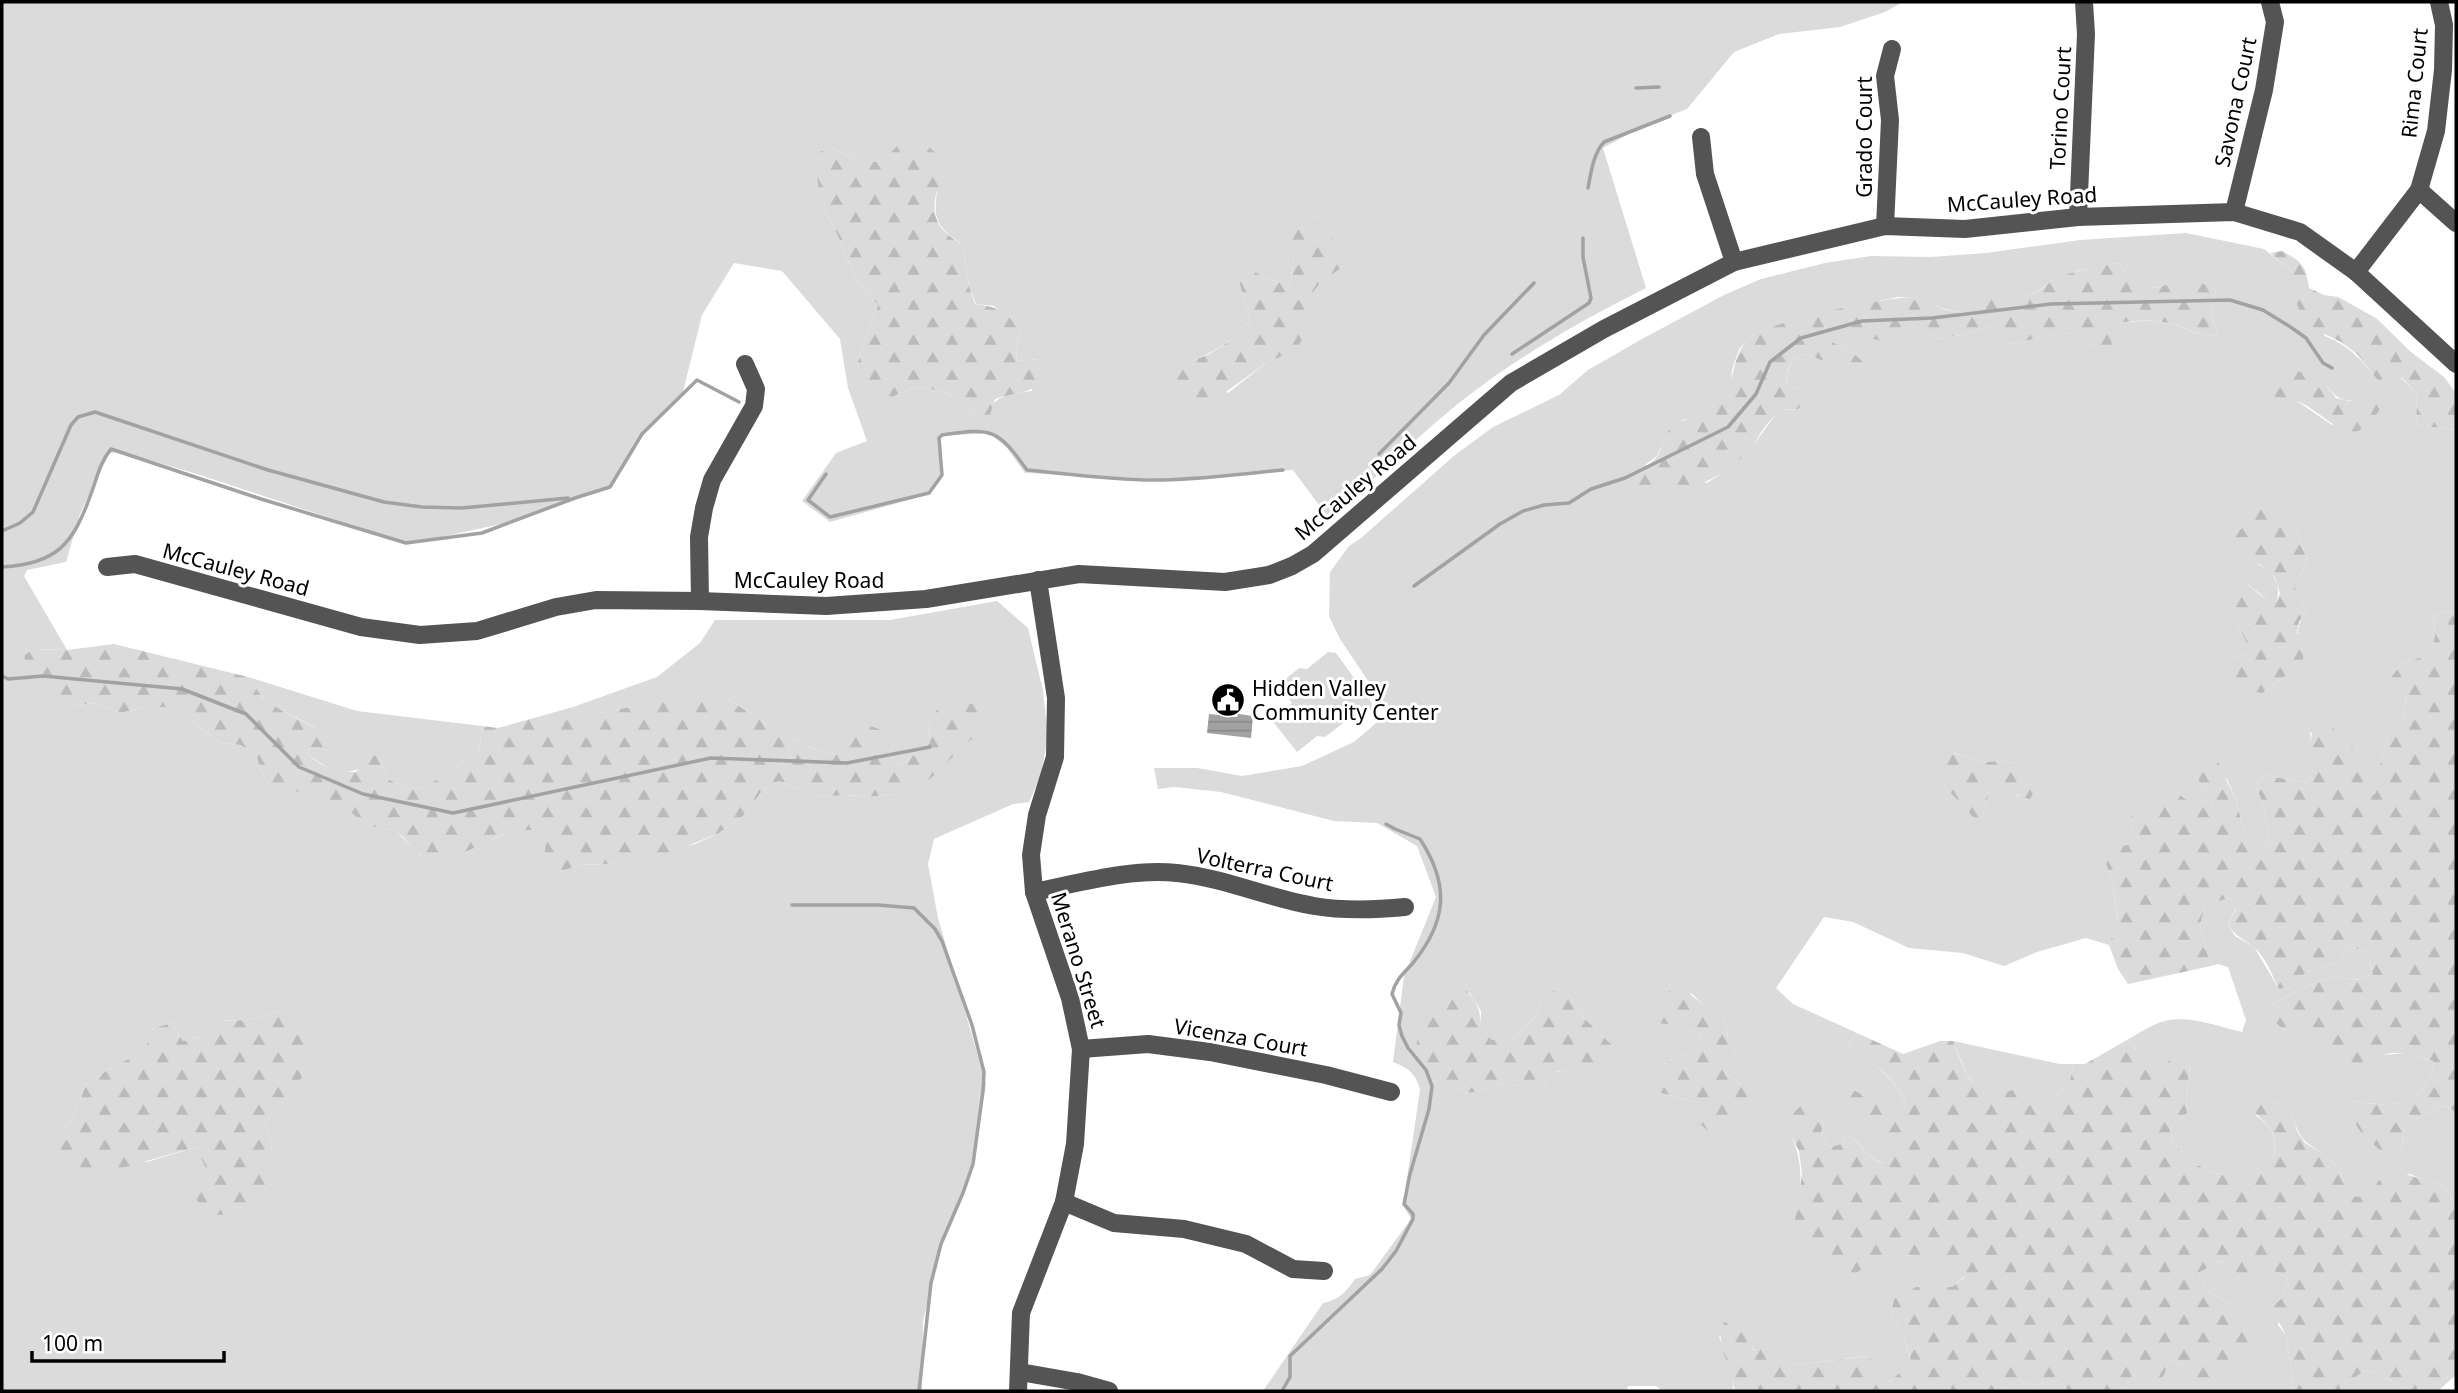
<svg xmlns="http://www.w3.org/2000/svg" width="2458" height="1393" viewBox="0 0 2458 1393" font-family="'Noto Sans',sans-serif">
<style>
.green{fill:#dbdbdb;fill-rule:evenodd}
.forest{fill:url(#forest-firs)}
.water{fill:url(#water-rules)}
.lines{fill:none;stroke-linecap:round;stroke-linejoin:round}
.stream{stroke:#a2a2a2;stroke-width:3.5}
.minor{stroke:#545454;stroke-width:18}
.labels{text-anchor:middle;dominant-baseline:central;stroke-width:6;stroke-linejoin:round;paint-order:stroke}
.street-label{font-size:21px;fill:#000;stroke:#fff}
.poi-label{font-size:21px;fill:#000;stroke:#fff;text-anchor:start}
</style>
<defs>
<pattern id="forest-firs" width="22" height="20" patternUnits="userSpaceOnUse" patternTransform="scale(1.75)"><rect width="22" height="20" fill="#dbdbdb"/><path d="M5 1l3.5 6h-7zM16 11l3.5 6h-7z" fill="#bababa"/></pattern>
<pattern id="water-rules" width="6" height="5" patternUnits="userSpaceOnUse" patternTransform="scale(1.75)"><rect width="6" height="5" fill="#a2a2a2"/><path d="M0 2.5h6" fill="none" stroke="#8a8a8a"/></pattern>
</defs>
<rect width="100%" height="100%" fill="#fff"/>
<g class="green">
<path d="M2 2H1903L1885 12 1840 27 1779 34 1734 52 1687 109 1641 127 1603 148 1646 288C1590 316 1535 347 1484 384 1442 414 1404 451 1366 486H1362L1327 516 1293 470 1164 479 1025 473 1007 448 989 433 940 436V479L923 496 830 522 802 501 836 453 867 441 848 388 840 339 782 271 734 263 702 315 682 396 638 437 609 486 501 524 409 544 200 475 123 452 109 453 80 514 66 562 27 570 24 576 67 650 33 649 68 706 94 703 121 713 144 707 164 706 183 715 220 743 241 745 256 756 263 775 274 790H295L318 795 342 806 372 826 396 831 421 856C439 853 458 852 475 846 505 837 513 824 548 832L545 852 560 872 579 865 606 864 637 858 695 844 719 833 744 815 762 791 779 781 816 797 846 795 868 797 893 794 948 761 978 733 929 719 930 743 899 766 889 753 848 739 834 755 813 749 780 732 723 696 671 700 599 713H582L573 707 657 677 700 643 715 620H890L997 601 1028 628 1043 691 1048 736 1041 775 1029 802 1013 804 934 839 928 864 938 918 986 1084 970 1171 941 1248 923 1321 922 1391H2ZM828 147 864 162 883 161 938 184C933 219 934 225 963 245L969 286 976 304 994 306 1020 331 1016 349 1017 361 1038 359 1032 391C1001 395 998 395 980 420L950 394 918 386 892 397 869 389 857 365C863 344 872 325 878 305L857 282 838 236 821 203ZM1294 258 1324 279 1313 292 1279 357 1266 363 1228 393 1187 364C1211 353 1232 342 1250 322L1238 278 1253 271 1271 280 1290 285ZM281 1011 301 1079 265 1124 273 1153 209 1173 196 1147 147 1162 50 1146C69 1127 78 1111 85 1085L109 1069 146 1051 153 1028 172 1023 183 1041 199 1037 217 1021 247 1020Z"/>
<path d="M2186 233 2264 249 2288 268 2325 336C2350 346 2364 362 2380 383L2400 377 2417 394 2416 425 2456 430V621L2451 611 2433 615 2435 635 2431 656 2402 663 2389 680 2406 695 2404 718 2388 735 2382 755 2377 793 2362 802 2310 731 2313 770 2307 783 2264 775 2255 784 2264 806 2270 845 2257 847 2243 829 2237 802 2227 779 2195 775 2214 805 2140 809 2131 826 2141 842 2106 864 2113 885 2118 922 2109 945 2086 938 2037 952 2004 966 1963 953 1909 948 1853 922 1824 917 1776 988 1793 1004 1857 1033 1849 1044C1857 1054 1866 1058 1876 1066 1890 1077 1900 1090 1907 1106L1894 1113 1852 1089 1853 1111 1882 1143 1884 1163C1860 1156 1867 1144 1846 1135L1845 1143 1830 1147 1821 1133 1825 1119 1790 1134C1807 1167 1799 1192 1795 1227L1853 1274C1876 1255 1916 1251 1943 1259 1951 1262 1959 1271 1965 1276L1952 1287H1916L1891 1315 1904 1337 1911 1362 1890 1382 1881 1374 1868 1356 1795 1365 1719 1336 1732 1376 1733 1388 1736 1391H1662L1656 1386H1628L1627 1391H1263L1323 1303C1339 1300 1346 1292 1355 1279L1370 1275 1411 1219 1403 1205 1420 1090C1416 1074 1409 1068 1393 1062L1404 976 1436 897 1417 846 1377 823 1334 821 1221 792 1174 787 1158 789 1154 768H1197L1242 776 1302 766 1354 742 1389 712 1340 639 1329 616 1330 572 1349 546 1361 538 1455 455 1493 427 1559 395 1588 370 1642 339 1724 295 1761 279 1825 263 1871 256 1931 257 1986 253 2080 240ZM2119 263 2134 283 2152 288 2170 284 2216 291C2211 307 2211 318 2218 334 2196 339 2188 327 2169 323 2150 319 2135 321 2117 324L2111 345 2085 344 2070 333 2048 335 2014 344 2006 341 1994 325 1971 333 1941 339 1910 325 1824 326 1827 339 1854 354 1860 374 1806 354 1793 358 1787 373 1786 385 1800 390 1798 409 1780 410C1769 422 1762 434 1752 447 1741 462 1722 473 1707 483L1645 465 1657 456 1668 431 1683 420 1702 415 1719 402 1730 386 1732 370 1739 349 1752 335 1835 310 1898 297 1925 298 1941 308 1969 314 2035 293 2053 280 2080 270ZM2326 385C2343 407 2350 401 2375 394L2332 425 2297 401ZM2254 521 2295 524 2307 560 2295 588 2306 611C2293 629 2299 644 2301 664L2263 693 2231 657 2249 654V645L2231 616 2244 581 2275 606C2286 577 2265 566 2241 556L2232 534ZM1954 753 1982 762 2004 761 2018 764 2035 790 2019 796 2006 788H1990L1983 816 1975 818 1938 779 1934 771ZM1469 992 1481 1011V1028L1492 1040H1513L1537 1015 1541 1003 1568 994 1581 1015 1613 1046 1578 1069 1555 1072 1545 1084 1537 1100 1519 1086 1495 1084 1477 1092 1466 1093 1450 1084ZM1691 993 1707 1008 1722 1015 1730 1043 1738 1058 1725 1074 1741 1084 1699 1103 1657 1092 1661 1065 1691 1052 1701 1035 1679 1025Z"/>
<path d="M1328 652 1336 653 1372 703 1371 709 1354 722 1346 721 1325 737 1317 736 1297 752 1271 719 1292 703 1282 689 1283 681 1299 668 1307 669Z"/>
<path d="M248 677 357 711 482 726 479 751 426 787 408 789 388 779 379 758C346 778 338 777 306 753L310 747 331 751H341C326 725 288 718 265 699 258 694 253 685 248 677Z"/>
<path d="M2229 898 2236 908 2228 924 2235 936 2254 947 2279 989 2291 987C2307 968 2317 968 2340 962L2349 946 2367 952 2373 974 2358 980 2331 977 2300 989 2272 1005 2282 1028 2321 1043 2335 1059 2406 1053 2433 1061C2434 1070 2432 1074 2427 1082 2411 1110 2379 1105 2351 1101L2401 1151 2405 1129 2417 1118 2444 1105 2456 1112V1204L2442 1185 2423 1180 2410 1174 2380 1179 2366 1198 2350 1196C2345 1186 2342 1173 2335 1165 2313 1140 2302 1152 2292 1113L2255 1115C2272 1126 2277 1136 2274 1156L2250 1175H2221L2190 1162 2172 1140 2170 1128 2187 1113 2186 1099 2190 1066 2151 1065 2127 1040C2136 1035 2146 1028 2156 1024 2184 1012 2215 1026 2242 1032L2246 1020 2228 967 2218 964 2211 966 2200 925 2205 904Z"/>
<path d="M1953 1041 2060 1064H2074L2070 1080 2040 1114 2027 1101 1994 1097 1978 1090 1966 1073Z"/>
<path d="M2221 1260 2234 1271 2270 1269 2288 1278 2281 1299 2278 1325 2286 1335 2293 1381 2290 1391H2122L2134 1374 2154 1387 2167 1358 2185 1367 2199 1382 2245 1312 2208 1291 2198 1273Z"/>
<path d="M2367 1370 2397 1384 2406 1391H2340L2345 1383Z"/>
<path d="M2018 1380 2036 1385 2059 1380 2068 1391H2000Z"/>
</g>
<g class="forest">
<path d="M898 145 928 146 948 164C938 184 925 213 945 232 950 237 957 241 963 245L969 286 975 304C998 307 1007 311 1020 331L1016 349 1017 361 1038 359 1046 367C1045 394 1015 392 995 399L989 418 980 420 950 394 918 386 892 397 869 390 857 365C863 344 872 325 878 305L857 282 838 236 821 203 815 163 820 152 828 147 864 162 883 161Z"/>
<path d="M1317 222 1331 235 1340 269 1324 279 1313 292 1318 312 1296 350 1266 363 1205 407 1179 394C1176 388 1174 379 1178 373 1184 362 1200 359 1211 353 1226 344 1238 335 1250 322L1238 278 1253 271 1271 280 1290 285 1294 258 1283 239 1293 223Z"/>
<path d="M2282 251C2302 262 2306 265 2309 288L2324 295 2338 297 2376 318 2411 352 2444 377 2456 393V430L2416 425 2417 394 2401 377 2389 385 2380 383 2357 354 2341 342 2310 327 2300 312 2291 289 2293 279 2288 268 2270 253Z"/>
<path d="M2119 263 2134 283 2153 288 2170 284 2202 283 2216 291C2211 307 2211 318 2218 334 2196 339 2189 327 2169 323 2150 319 2135 320 2117 324L2111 346 2085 344 2070 333 2048 335 2014 344 2006 341 1994 325 1971 333 1941 339 1910 325 1889 342C1866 340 1847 326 1824 326L1827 339 1854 354 1867 365 1860 375 1806 354 1793 358 1787 372 1786 385 1800 390 1808 399 1798 409 1780 410C1775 416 1769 421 1765 427 1759 434 1756 443 1750 450 1721 481 1683 495 1641 494L1636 488 1635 477C1641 469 1653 463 1658 455 1662 448 1663 437 1668 431 1681 416 1703 419 1718 402 1737 384 1730 355 1750 337 1766 323 1903 291 1925 298 1931 300 1936 306 1943 309 1951 311 1961 312 1969 314 1989 285 2005 303 2032 294 2041 291 2047 283 2055 279 2076 270 2097 266 2119 263Z"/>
<path d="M2286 367 2307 374 2326 385 2336 398 2349 401 2375 394 2380 409C2351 458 2330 414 2297 401 2290 399 2282 398 2275 397L2269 382 2274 371Z"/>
<path d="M2264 500 2279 503 2295 524 2307 560 2295 588 2306 611 2299 622 2297 633 2307 646 2301 664 2263 693C2247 691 2236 684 2226 671L2231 657 2248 654C2250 634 2227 621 2226 600 2226 595 2230 588 2231 583L2244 581 2259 594 2275 605 2280 593 2275 578 2261 565 2241 556 2227 543 2232 534 2254 521Z"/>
<path d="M2451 611 2456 621V1112L2444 1105 2417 1118 2405 1129 2401 1151 2392 1160C2371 1141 2350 1131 2351 1101 2378 1105 2411 1110 2427 1082 2432 1074 2434 1070 2433 1061 2394 1049 2389 1049 2355 1069L2335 1059 2320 1043 2282 1028 2269 1017 2272 1005 2300 989 2331 977 2358 980 2373 974 2367 952 2349 946 2340 962C2317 968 2307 968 2291 987L2279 989C2272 975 2265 955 2252 946 2242 938 2235 936 2228 924L2236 909 2229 898 2205 905 2200 925 2211 966 2128 984 2118 969 2109 945 2118 921 2113 885 2106 864 2113 848 2141 842 2131 826V813L2140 809 2161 807 2157 790 2167 785 2193 805H2214L2195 775 2192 764 2215 756 2237 802 2243 829 2257 846 2270 845 2264 806 2255 784 2264 775 2307 783 2313 770 2300 756 2310 747 2314 717C2334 726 2362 749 2366 773 2367 781 2363 793 2362 801L2376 793 2382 755 2388 735 2404 718 2406 695 2389 680 2402 663 2431 655 2435 635 2433 615Z"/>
<path d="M114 644 248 677 262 697 281 710 331 736 342 751H331L310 747 306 753C324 768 333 772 356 772L369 752 379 758 388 779 408 789 426 787 479 751 482 726 498 728 573 707 582 713H599L693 695 723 696 780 732 813 749 834 755 848 739 870 726 888 732 889 753 899 766 930 743 929 719 943 703 973 704 981 715 978 733 931 778 914 788 893 794 868 797 846 795 816 797 779 781 762 791 744 815 719 833 670 853 606 864 579 865 560 872 543 870 547 832C496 820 471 865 426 857 414 855 408 839 398 833 391 828 380 829 372 826 363 823 354 814 346 809 324 795 300 790 274 790L263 775 256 756 241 745 220 743 183 715 164 707H144L121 713 94 703 68 706 54 705 31 688 23 673 25 655 33 649 67 650Z"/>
<path d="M1954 753 1982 762 2004 761 2018 764 2035 790 2030 799C2014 795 2008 788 1990 788L1983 816 1975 819 1938 779 1934 771 1936 765Z"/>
<path d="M1455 979C1472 996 1481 1003 1481 1028L1492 1040H1513L1537 1015 1541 1003 1557 988 1568 994 1581 1015 1613 1046C1604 1071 1579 1068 1555 1072L1545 1084 1537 1101 1518 1086 1495 1084 1477 1092 1466 1093 1450 1084 1435 1082 1418 1062C1411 1028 1432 1002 1455 979Z"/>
<path d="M1675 985C1692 994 1704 1007 1722 1015L1730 1043 1738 1058 1725 1074 1741 1084 1754 1102 1740 1116 1713 1135 1696 1120 1699 1103 1657 1092 1652 1081 1661 1065 1691 1052 1701 1035 1679 1025 1656 1023 1652 1009Z"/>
<path d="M281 1011 297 1027 309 1056 301 1079 265 1124 273 1153 270 1186 238 1213 208 1216 193 1195 208 1173 196 1147 83 1179 51 1160 50 1146C69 1127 78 1111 85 1085L109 1069 145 1051 153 1028 172 1023 183 1041 199 1037 217 1021 247 1020Z"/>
<path d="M1857 1033 1903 1054 1940 1041H1953C1964 1068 1966 1085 1994 1097L2020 1087 2027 1101 2040 1114 2070 1080 2074 1064H2085L2127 1040 2151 1065H2163L2178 1055 2190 1066 2186 1099 2187 1113 2170 1128 2172 1140 2190 1162 2221 1175H2250L2274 1156C2279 1124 2262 1125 2247 1102L2253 1089 2261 1083 2292 1113 2297 1131 2305 1143 2324 1154 2338 1168 2350 1196 2366 1197 2380 1179 2392 1171C2409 1174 2425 1181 2442 1185L2456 1204V1375L2438 1391H2406L2397 1384 2367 1370 2345 1383 2340 1391H2290L2293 1381 2286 1335 2271 1308 2281 1299 2288 1278 2270 1269 2247 1278 2234 1271 2221 1260 2198 1273 2208 1291 2245 1312 2259 1329C2252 1348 2237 1373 2216 1380 2211 1382 2204 1381 2198 1382L2185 1367 2167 1358 2165 1373 2154 1388 2134 1374 2122 1391H2068L2059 1380 2036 1385 2018 1380 2000 1391H1736C1732 1385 1733 1381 1731 1374 1725 1353 1716 1344 1724 1322L1743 1327 1753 1350C1775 1345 1781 1350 1795 1365L1869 1356 1881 1374 1890 1382 1911 1361 1904 1337 1891 1315 1894 1299 1916 1287H1952L1965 1277C1959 1271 1951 1262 1943 1259 1915 1251 1876 1255 1854 1275L1800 1234 1794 1227 1802 1174 1799 1151 1790 1134 1788 1118 1806 1101 1826 1102 1825 1119 1821 1133 1830 1147 1845 1143 1846 1135C1865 1143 1862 1157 1883 1163L1882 1143 1853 1111 1845 1094 1852 1089 1894 1112 1907 1106C1900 1090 1890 1076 1876 1066 1865 1058 1857 1054 1849 1044Z"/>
</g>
<path class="water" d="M1209 714 1237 717 1238 714 1253 716 1251 738 1207 733Z"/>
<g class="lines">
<g class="stream">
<path d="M1636 88 1659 87"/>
<path d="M1588 188C1591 173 1593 154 1604 142L1670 116"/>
<path d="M1512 354 1589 303 1591 298 1583 257V238"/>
<path d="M1379 454 1449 383 1484 335 1534 283"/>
<path d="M826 474 808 500 830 517 929 493 942 475 939 438 942 435C992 428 997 428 1027 470 1069 474 1111 480 1153 480 1196 480 1240 474 1283 470"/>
<path d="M2 531 20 523 33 512 71 425 78 417 95 412 268 470 384 502 422 507 462 508 568 498"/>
<path d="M2 567C57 564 73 544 91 494 97 478 100 462 111 449L261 499 406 543 482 533 575 498 610 487 642 434 697 380 739 402"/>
<path d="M1414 586 1500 524 1523 511 1544 505 1569 503 1591 489 1625 478 1728 427 1756 394 1770 362 1801 338 1862 321 1932 318 2051 304 2230 300 2263 310 2292 328 2306 338 2323 363 2332 368"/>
<path d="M2 676 8 679 43 676 182 689 246 714 299 767 363 794 453 813 711 758 847 763 930 747"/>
<path d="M792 905H878L914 908 935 929 942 941 972 1025 984 1072 983 1091 973 1164 963 1193 941 1244 931 1283 919 1391"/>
<path d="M1282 1391 1290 1377V1356L1382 1269 1396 1251 1413 1219V1214L1404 1204 1410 1174 1429 1109 1432 1086 1426 1070 1408 1048 1402 1036 1399 1025 1401 1013 1392 994C1395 980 1404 973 1413 963 1447 921 1450 885 1420 839L1395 829 1386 824"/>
</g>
<g class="minor">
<path d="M1701 137 1705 174 1734 262"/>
<path d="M2419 190 2456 223"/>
<path d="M2234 212 2264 90 2275 22 2270 2"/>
<path d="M2078 217 2086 34 2084 2"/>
<path d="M1885 226 1890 120 1885 76 1892 49"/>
<path d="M2356 272 2419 190 2436 131 2443 70 2444 25 2439 2"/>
<path d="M107 567 135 564 361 627 420 635 477 631 556 607 596 600 700 601 826 606 926 599 1079 574 1225 582 1269 575 1292 566 1313 554 1511 383 1604 329 1734 262 1885 226 1965 229 2078 217 2234 212 2300 232 2356 272 2456 364"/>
<path d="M700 601 699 537 704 508 712 480 754 406 756 389 745 364"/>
<path d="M1034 892C1080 883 1130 868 1177 873 1224 878 1268 898 1314 906 1344 911 1374 910 1405 907"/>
<path d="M1081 1049 1148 1044 1210 1052 1326 1075 1391 1092"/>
<path d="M1064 1202 1114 1223 1184 1229 1246 1244 1293 1269 1324 1271"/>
<path d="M1020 1372 1077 1382 1109 1391"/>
<path d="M1018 1391 1021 1313 1064 1202 1075 1144 1081 1049 1070 998 1034 892 1031 855 1037 815 1055 757 1056 698 1038 580"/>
</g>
</g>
<defs>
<g id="civic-disc" transform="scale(1.75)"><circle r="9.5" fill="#000" stroke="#fff"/><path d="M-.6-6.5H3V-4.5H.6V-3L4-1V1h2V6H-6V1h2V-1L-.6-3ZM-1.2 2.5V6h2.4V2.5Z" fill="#fff"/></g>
</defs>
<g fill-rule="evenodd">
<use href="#civic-disc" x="1228" y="700"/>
</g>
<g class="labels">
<g class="street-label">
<text transform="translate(2414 83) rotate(-84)">Rima Court</text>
<text transform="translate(2235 102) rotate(-78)">Savona Court</text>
<text transform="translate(2060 108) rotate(-87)">Torino Court</text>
<text transform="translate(1864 137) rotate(-90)">Grado Court</text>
<text transform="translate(2022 199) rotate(-4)">McCauley Road</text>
<text transform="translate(1355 487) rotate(-40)">McCauley Road</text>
<text transform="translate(236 569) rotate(15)">McCauley Road</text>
<text x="809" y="580">McCauley Road</text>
<text transform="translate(1265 869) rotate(12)">Volterra Court</text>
<text transform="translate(1079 960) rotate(73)">Merano Street</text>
<text transform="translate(1241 1037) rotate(10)">Vicenza Court</text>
</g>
<g class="poi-label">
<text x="1252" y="688">Hidden Valley<tspan x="1252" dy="24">Community Center</tspan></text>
</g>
</g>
<rect width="2458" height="1393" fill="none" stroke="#000000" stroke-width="7"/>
<path d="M32 1351v10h192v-10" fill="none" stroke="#000000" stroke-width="3.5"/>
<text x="42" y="1351" font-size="21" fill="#000000" stroke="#ffffff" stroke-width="5" paint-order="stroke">100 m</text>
</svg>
